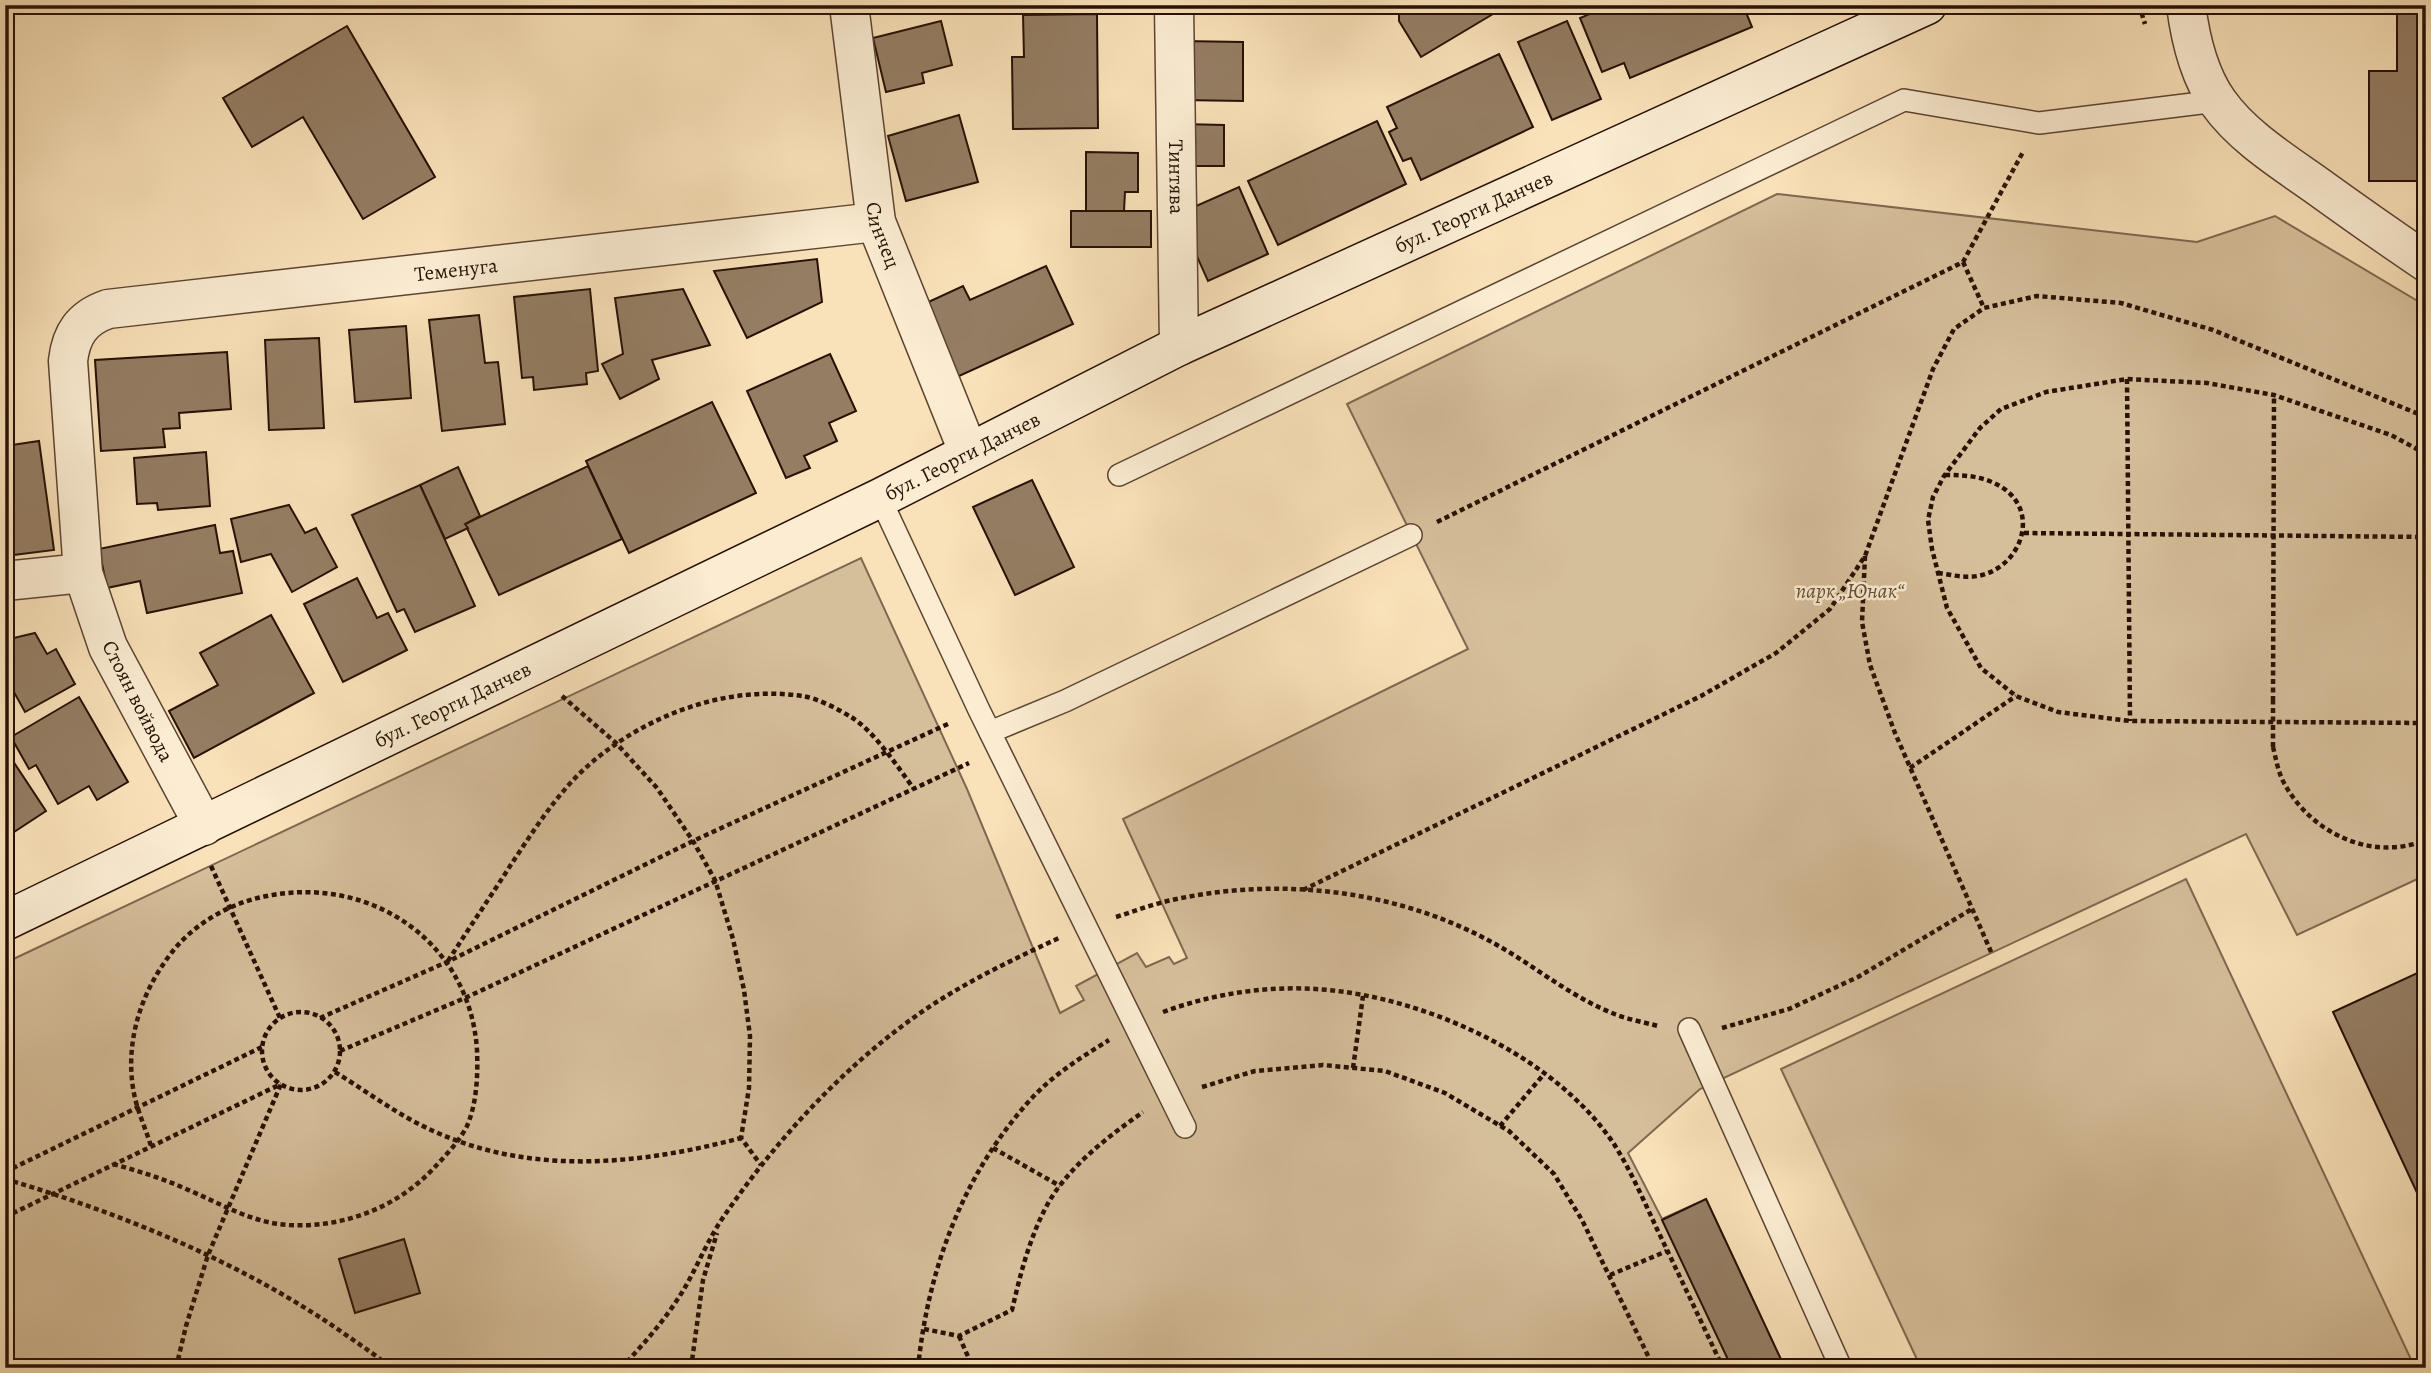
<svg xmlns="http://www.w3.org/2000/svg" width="2431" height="1373" viewBox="0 0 2431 1373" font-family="Alegreya,serif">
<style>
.green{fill:#d5be9a;stroke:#7e6850;stroke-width:2}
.building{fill:#947d63;stroke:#271105;stroke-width:2}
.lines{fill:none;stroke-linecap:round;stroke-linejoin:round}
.lane-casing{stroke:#5c4532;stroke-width:24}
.street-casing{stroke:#5c4532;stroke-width:41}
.secondary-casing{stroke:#271105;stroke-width:41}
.path{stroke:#271105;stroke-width:4.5;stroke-dasharray:5 3.5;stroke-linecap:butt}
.lane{stroke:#fbecd2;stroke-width:21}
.street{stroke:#fbecd2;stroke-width:38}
.secondary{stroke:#fbecd2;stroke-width:38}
.path-bridge{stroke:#271105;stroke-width:4.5;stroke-dasharray:5 3.5;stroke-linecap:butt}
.labels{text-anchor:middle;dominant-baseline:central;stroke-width:5;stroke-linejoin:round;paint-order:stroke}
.street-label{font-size:21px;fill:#271105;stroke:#fbecd2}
.park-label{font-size:21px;font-style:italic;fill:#644e39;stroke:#fbecd2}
</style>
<rect width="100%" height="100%" fill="#f9e1b9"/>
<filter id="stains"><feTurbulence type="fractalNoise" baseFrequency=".00286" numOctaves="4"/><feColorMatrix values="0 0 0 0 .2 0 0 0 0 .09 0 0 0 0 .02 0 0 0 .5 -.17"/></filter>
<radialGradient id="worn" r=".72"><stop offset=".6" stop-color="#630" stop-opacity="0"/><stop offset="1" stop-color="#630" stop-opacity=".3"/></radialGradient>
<g class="green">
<path d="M1777 194 2197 242 2275 216 2426 306V875L2297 935 2246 834 1700 1089 1628 1153 1662 1219 1706 1199 1785 1368H5V963L861 558 967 789 1060 1013 1084 1000 1076 986 1137 953 1146 967 1169 957 1174 964 1187 958 1123 819 1468 649 1347 404Z"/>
<path d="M2186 879 2415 1368H1921L1781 1069Z"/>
</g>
<g class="building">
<path d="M1199 5H1269V6H1237L1238 12H1199Z"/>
<path d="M1399 5H1498V11L1421 57 1399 21Z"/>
<path d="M1611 5H1743L1752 27 1630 78 1624 63 1602 72 1580 18Z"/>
<path d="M2397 5H2426V181H2369V71H2397Z"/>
<path d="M1097 14 1098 128 1013 129 1012 57H1024L1023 15Z"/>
<path d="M941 21 952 65 922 73 924 83 886 92 873 38Z"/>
<path d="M1567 21 1601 99 1552 120 1518 42Z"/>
<path d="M347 26 435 177 363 219 303 117 252 147 223 98Z"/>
<path d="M1181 41 1243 42V101L1181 100Z"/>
<path d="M1499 54 1533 127 1421 180 1411 158 1403 161 1389 132 1397 128 1387 107Z"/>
<path d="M959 115 978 182 906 201 888 136Z"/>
<path d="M1377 121 1406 184 1278 245 1248 181Z"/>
<path d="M1181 124 1224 125V166H1181Z"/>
<path d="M1086 152 1138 153V192H1125L1124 211H1086Z"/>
<path d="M1239 187 1268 254 1208 281 1178 214Z"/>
<rect x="1071" y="211" width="80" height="36"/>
<path d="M817 259 822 302 747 338 714 271Z"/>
<path d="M1046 266 1073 324 957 377 924 304 963 286 970 300Z"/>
<path d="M590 289 598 371 586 373 587 384 534 390 533 377 522 378 514 297Z"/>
<path d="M683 289 710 345 652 360 659 379 620 399 602 364 623 354 615 298Z"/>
<path d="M479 315 485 363 498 362 505 424 442 431 429 320Z"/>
<path d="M406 326 411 398 355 402 349 330Z"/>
<path d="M319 338 324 428 269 430 265 340Z"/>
<path d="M227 352 231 409 179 413 180 428 163 429 165 447 101 451 95 360Z"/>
<path d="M830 354 856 411 829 423 837 441 804 456 810 468 786 478 747 391Z"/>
<path d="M712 402 756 493 629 553 586 461Z"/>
<path d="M39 441 54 550 5 556V446Z"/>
<path d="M206 452 210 506 158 510 157 503 137 504 134 458Z"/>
<path d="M588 466 622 539 499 595 465 524Z"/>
<path d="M458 467 480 516 465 524 468 528 445 539 420 485Z"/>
<path d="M1032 480 1074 567 1015 595 973 507Z"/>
<path d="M420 485 475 606 415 632 404 609 397 612 352 515Z"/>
<path d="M289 505 305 533 316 528 337 567 292 592 271 554 241 562 231 519Z"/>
<path d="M215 525 220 553 233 551 242 593 147 613 140 581 107 588 99 549Z"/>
<path d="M357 578 377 618 388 613 407 650 343 682 304 604Z"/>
<path d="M271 615 314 693 194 758 169 711 218 685 200 653Z"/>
<path d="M35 633 47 654 56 649 75 684 25 712 5 676V640Z"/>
<path d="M79 697 128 782 97 800 89 786 58 804 36 765 29 769 11 737Z"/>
<path d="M7 752 46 811 5 838V753Z"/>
<path d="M2426 969V1212L2333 1012Z"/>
<path d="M1706 1199 1785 1368H1732L1662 1220Z"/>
<path d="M404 1239 420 1293 355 1313 339 1259Z"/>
</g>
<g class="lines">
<g class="lane-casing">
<g id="lane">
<path d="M1119 475 1904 100 2039 123 2217 101"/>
<path d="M880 498 979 710 1185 1127"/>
<path d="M990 732 1065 701 1411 535"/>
<path d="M1689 1029 1841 1368"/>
</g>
</g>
<g class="street-casing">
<g id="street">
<path id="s1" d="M849 5 876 222 968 451"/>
<path id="s2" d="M1174 5 1179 346"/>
<path d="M2186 5C2190 37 2199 75 2218 102 2242 136 2282 161 2316 185 2352 211 2389 237 2426 262"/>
<path d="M5 581 83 573"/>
<path id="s3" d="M204 826 108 647 83 573 68 361C71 334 82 318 108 309L876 222"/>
</g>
</g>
<g class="secondary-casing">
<g id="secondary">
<path id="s4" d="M5 921 880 498 1179 346 1927 5"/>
</g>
</g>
<g class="path">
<path d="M2139 5 2145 24"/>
<path d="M1966 12 1981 5"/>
<path d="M1963 262 1984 308"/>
<path d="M2127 379 2130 721"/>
<path d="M2426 454 2391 435 2274 395 2207 383 2127 379 2046 392 2001 409 1980 428 1944 476 1933 497 1928 520 1932 549 1947 608 1981 668 2016 696 2058 712 2130 721 2426 723"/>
<path d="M1437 522 1963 262 2023 152"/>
<path d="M2024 533 2426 537"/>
<path d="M1865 556 1862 622 1870 665 1895 733 1992 954"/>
<path d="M1938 573C1952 575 1968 579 1982 575 2021 565 2040 513 2003 488 1985 476 1965 475 1945 475"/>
<path d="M562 696 616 743 657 788 693 841 715 880 733 939 744 990 750 1036 749 1088 741 1138 761 1165"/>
<path d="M2273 701 2274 395"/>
<path d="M2273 747C2276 759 2278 772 2284 783 2311 833 2371 862 2426 840"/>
<path d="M1910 768 2016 696"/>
<path d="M211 866 280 1018"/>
<path d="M1303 890 1701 696 1776 653 1830 609 1865 556 1933 369 1954 329 1984 308 2037 296 2121 303 2213 330 2426 417"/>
<path d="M1116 917C1135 911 1153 904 1172 900 1281 876 1400 890 1497 945 1536 967 1570 996 1612 1013 1626 1019 1643 1022 1658 1026"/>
<path d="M448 961C469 928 491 896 512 863 532 833 553 800 579 774 636 719 722 684 802 696 817 698 838 709 851 717 873 730 898 767 914 789"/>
<circle cx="301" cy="1051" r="39"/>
<path d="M1163 1012C1220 991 1284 983 1345 992 1443 1006 1558 1061 1614 1144 1631 1171 1644 1201 1657 1229 1679 1275 1701 1321 1723 1368"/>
<path d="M320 1018 447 962 693 841 950 723"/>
<path d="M1722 1028 1789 1009 1858 977 1972 909"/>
<path d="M340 1051 465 998 969 763"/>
<path d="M1353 1068 1363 996"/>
<path d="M335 1072C366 1091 398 1115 431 1130 530 1176 639 1165 741 1138"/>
<path d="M1202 1087 1255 1071 1323 1065 1385 1071 1445 1093 1509 1131 1554 1174 1582 1220 1654 1368"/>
<path d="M1500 1126 1544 1074"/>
<path d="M993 1148 1060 1186"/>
<path d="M113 1164C138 1171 162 1178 186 1189 220 1203 251 1223 289 1225 343 1228 396 1208 433 1169 445 1156 459 1142 467 1126 477 1103 478 1074 477 1050 470 942 371 875 267 896 234 902 200 920 177 946 144 985 125 1036 133 1088 136 1108 145 1127 151 1146"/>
<path d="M5 1172 262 1047"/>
<path d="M5 1179C123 1214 238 1261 339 1330 357 1343 375 1354 391 1368"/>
<path d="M5 1217 281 1084"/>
<path d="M1610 1275 1667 1251"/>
<path d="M924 1329 959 1336 1012 1310C1020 1276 1028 1243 1044 1211 1064 1170 1106 1138 1143 1112"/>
<path d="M959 1336 973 1368"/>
<path d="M176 1368 186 1326 208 1255 281 1084"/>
<path d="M621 1368C643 1345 664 1321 681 1294 696 1270 706 1243 722 1219 778 1137 849 1060 932 1005 972 979 1016 958 1059 938"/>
<path d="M691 1368 703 1280 717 1233"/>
<path d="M918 1368C928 1268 964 1172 1032 1098 1054 1074 1082 1057 1109 1040"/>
</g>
<use href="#lane" class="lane"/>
<use href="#street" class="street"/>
<use href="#secondary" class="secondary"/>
<path class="path-bridge" d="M2273 747V701"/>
</g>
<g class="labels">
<g class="street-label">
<text stroke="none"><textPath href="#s2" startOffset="172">Тинтява</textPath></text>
<text stroke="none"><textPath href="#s4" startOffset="1631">бул. Георги Данчев</textPath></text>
<text stroke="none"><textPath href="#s1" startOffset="233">Синчец</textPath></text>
<text stroke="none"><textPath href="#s3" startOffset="914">Теменуга</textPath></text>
<text stroke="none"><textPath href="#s4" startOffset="1064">бул. Георги Данчев</textPath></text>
<text transform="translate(138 701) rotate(63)">Стоян войвода</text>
<text stroke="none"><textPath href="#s4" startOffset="497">бул. Георги Данчев</textPath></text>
</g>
<g class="park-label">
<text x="1850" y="591">парк „Юнак“</text>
</g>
</g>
<rect width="2431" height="1373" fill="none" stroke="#f9e1b9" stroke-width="28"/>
<rect x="7" y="7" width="2417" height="1359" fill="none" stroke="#271105" stroke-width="3.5"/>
<rect x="14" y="14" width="2403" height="1345" fill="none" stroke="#271105" stroke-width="2"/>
<rect width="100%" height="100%" filter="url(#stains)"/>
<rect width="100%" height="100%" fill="url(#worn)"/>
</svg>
